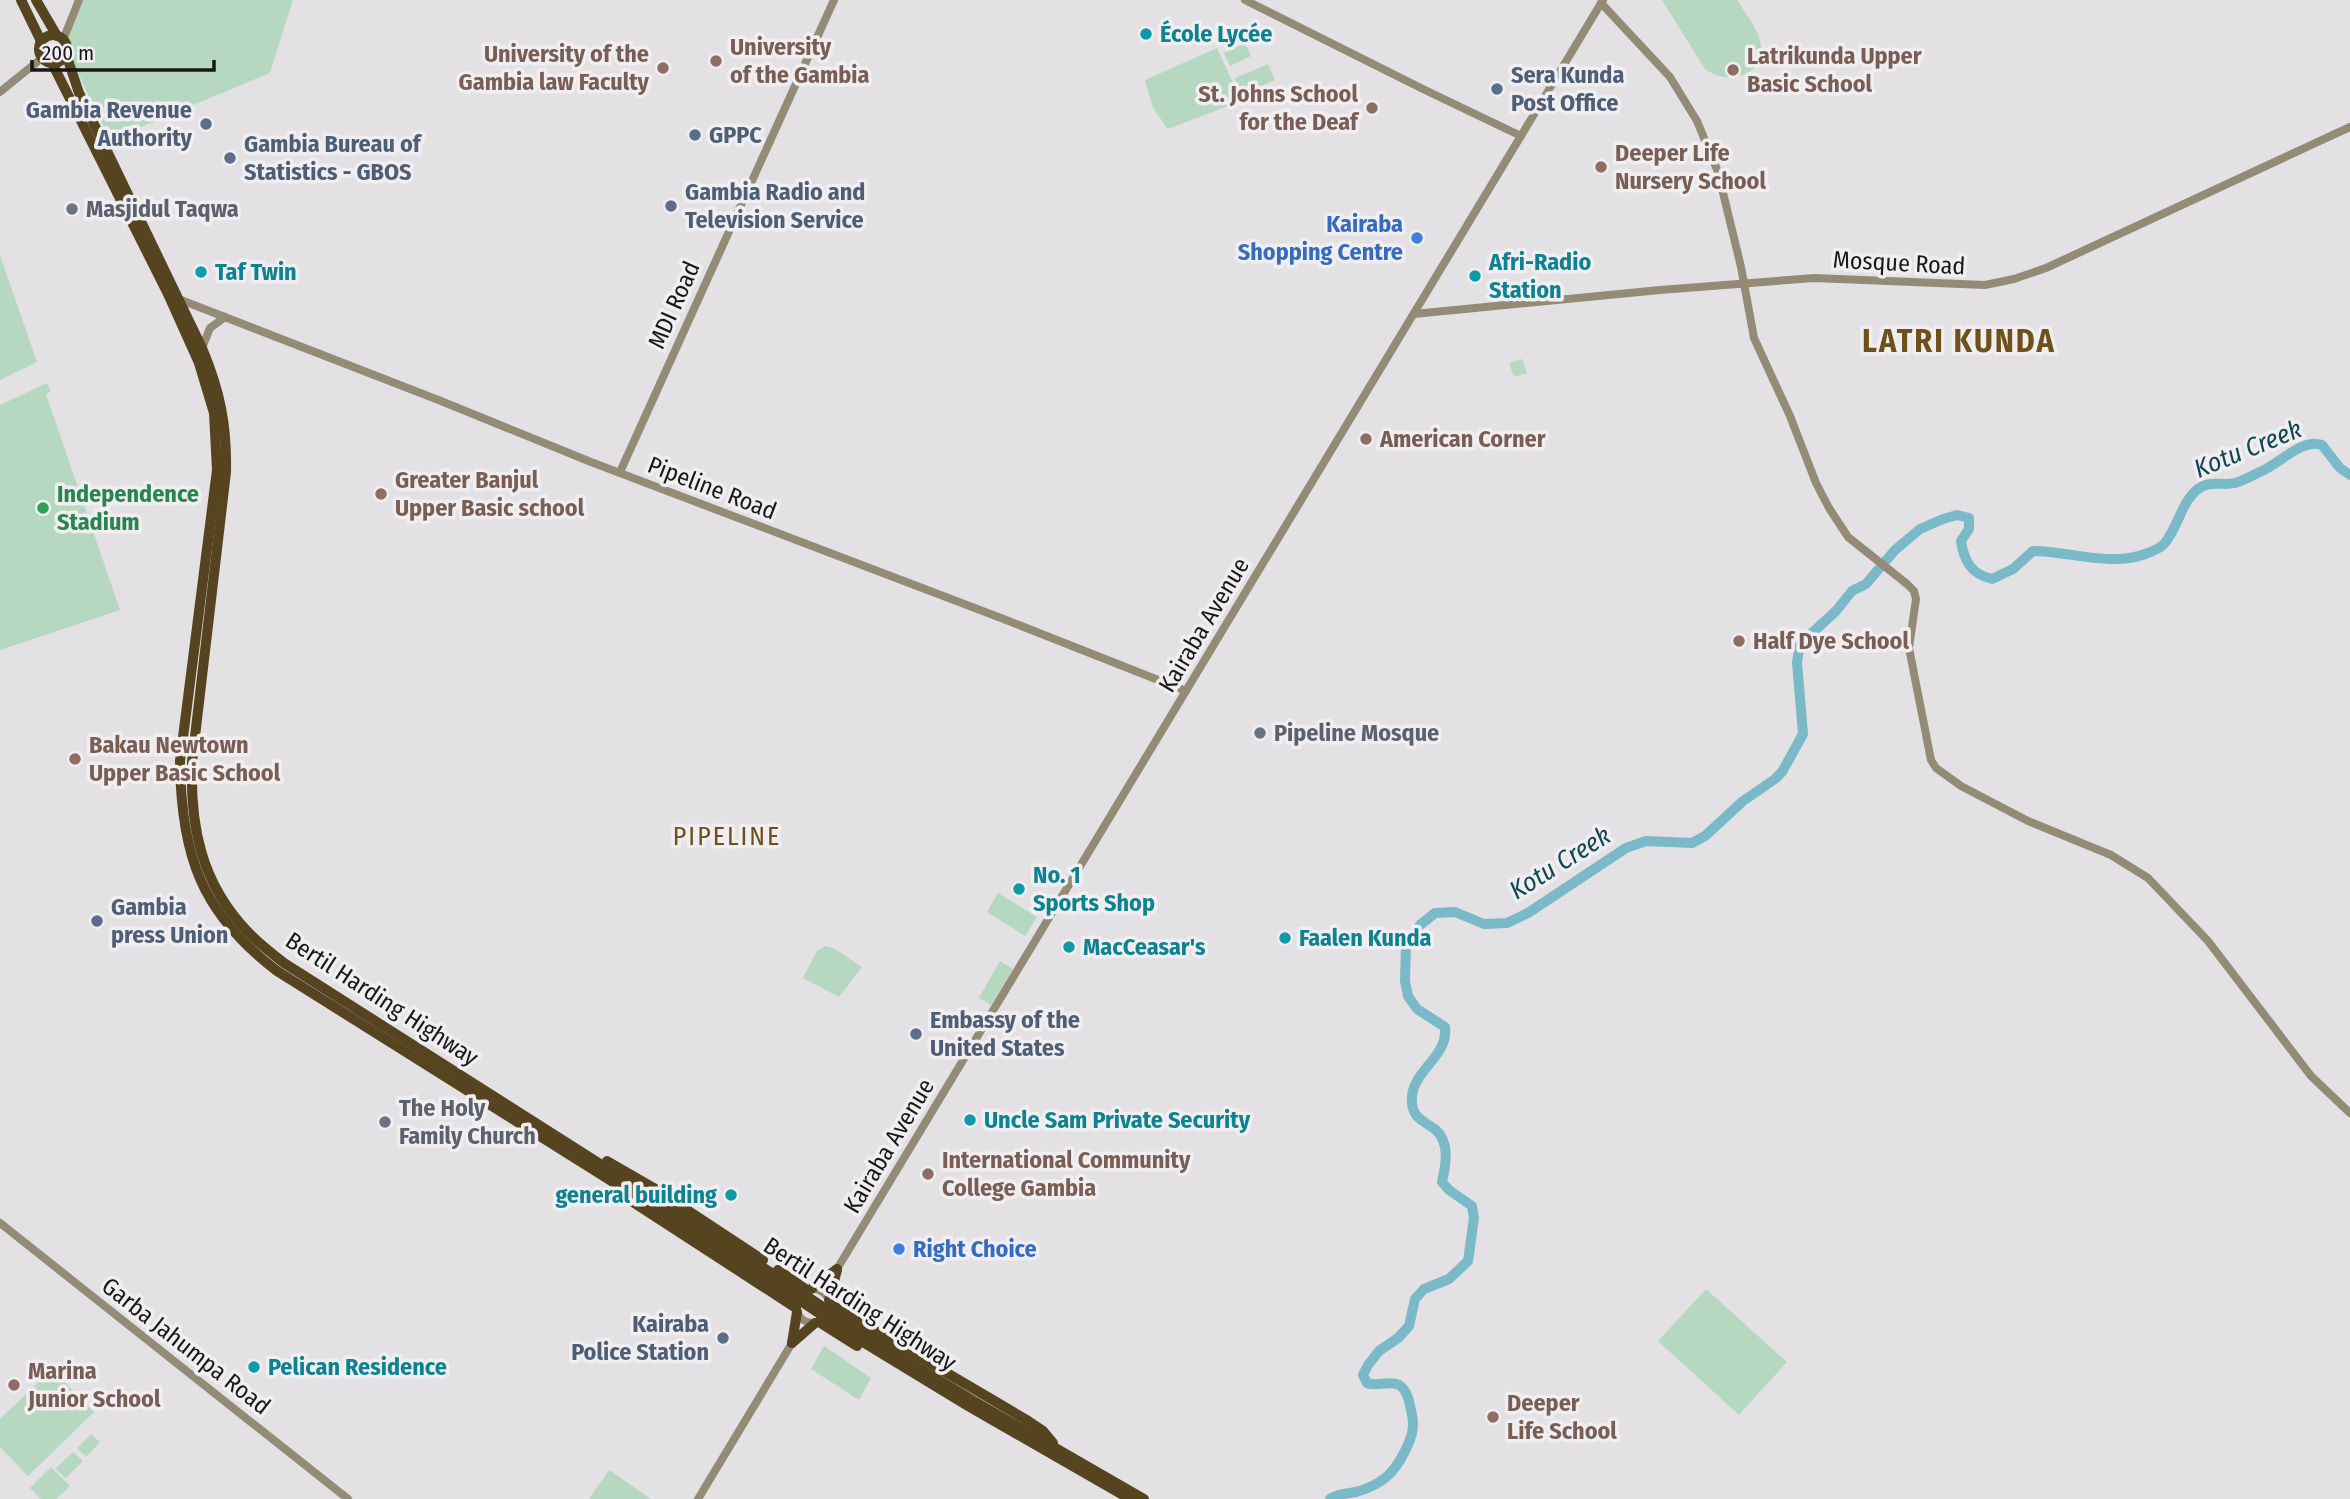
<svg xmlns="http://www.w3.org/2000/svg" width="2350" height="1499" viewBox="0 0 2350 1499" font-family="'Fira Sans Condensed',sans-serif">
<style>
.green{fill:#b6d8c0}
.lines{fill:none;stroke-linecap:round;stroke-linejoin:round}
.river{stroke:#7ab9c8;stroke-width:10}
.minor{stroke:#948b77;stroke-width:8}
.major{stroke:#55441f;stroke-width:10}
.major-bridge{stroke:#55441f;stroke-width:10}
.culture-dot{fill:#0f9aa8;stroke:#f1eef1;stroke-width:2.5}
.education-dot{fill:#8d6e63;stroke:#f1eef1;stroke-width:2.5}
.service-dot{fill:#5c6f8a;stroke:#f1eef1;stroke-width:2.5}
.worship-dot{fill:#6b7280;stroke:#f1eef1;stroke-width:2.5}
.shop-dot{fill:#3f7fe0;stroke:#f1eef1;stroke-width:2.5}
.leisure-dot{fill:#2e9e5b;stroke:#f1eef1;stroke-width:2.5}
.labels{text-anchor:middle;dominant-baseline:central;stroke-width:7;stroke-linejoin:round;paint-order:stroke}
.culture-label{font-size:24px;font-weight:bold;fill:#0d838f;stroke:#f1eef1;text-anchor:start}
.education-label{font-size:24px;font-weight:bold;fill:#785e54;stroke:#f1eef1;text-anchor:start}
.service-label{font-size:24px;font-weight:bold;fill:#4e5e75;stroke:#f1eef1;text-anchor:start}
.worship-label{font-size:24px;font-weight:bold;fill:#5b616d;stroke:#f1eef1;text-anchor:start}
.shop-label{font-size:24px;font-weight:bold;fill:#366cbe;stroke:#f1eef1;text-anchor:end}
.street-label{font-size:24px;fill:#191819;stroke:#f1eef1}
.leisure-label{font-size:24px;font-weight:bold;fill:#27864d;stroke:#f1eef1;text-anchor:start}
.water-label{font-size:26px;font-style:italic;fill:#0f4853;stroke:#f1eef1}
.neighbourhood-label{font-size:26px;letter-spacing:2px;fill:#6e511a;stroke:#f1eef1}
.district-label{font-size:32px;font-weight:bold;letter-spacing:2px;fill:#6e511a;stroke:#f1eef1}
</style>
<rect width="100%" height="100%" fill="#e3e1e4"/>
<g class="green">
<path d="M83 0H293L270 73 110 140 64 44Z"/>
<path d="M1662 0H1737C1745 13 1759 30 1761 45 1764 78 1726 85 1705 69Z"/>
<path d="M1245 43 1251 56 1230 66 1224 53Z"/>
<path d="M1217 48 1241 101 1168 129 1153 108 1145 80Z"/>
<path d="M1268 64 1275 80 1242 95 1235 78Z"/>
<path d="M0 255 37 362 0 380Z"/>
<path d="M1522 359 1527 373 1514 377 1509 363Z"/>
<path d="M47 383 51 391 46 394 120 610 0 650V405Z"/>
<path d="M998 893 1037 917 1025 936 987 912Z"/>
<path d="M826 946 835 949 862 967 839 997 803 978 817 951Z"/>
<path d="M1000 961 1013 969 991 1005 979 998Z"/>
<path d="M1706 1289 1787 1362 1739 1415 1658 1341Z"/>
<path d="M824 1346 871 1378 859 1400 811 1369Z"/>
<path d="M52 1369 94 1412 28 1476 0 1447V1419Z"/>
<path d="M91 1434 100 1442 86 1457 77 1448Z"/>
<path d="M73 1452 83 1461 66 1478 55 1469Z"/>
<path d="M51 1467 70 1486 56 1499H41L30 1488Z"/>
<path d="M609 1470 651 1499H589Z"/>
</g>
<g class="lines">
<path class="river" d="M1330 1499C1339 1493 1346 1494 1356 1492 1381 1485 1394 1474 1405 1451 1411 1439 1415 1428 1412 1415 1410 1405 1408 1390 1399 1385 1389 1380 1377 1387 1367 1383L1363 1375 1368 1365 1379 1351 1398 1338 1409 1326 1415 1299 1424 1289 1449 1279 1468 1261 1474 1218 1472 1206 1449 1190 1442 1182C1446 1165 1450 1143 1436 1130 1426 1122 1413 1119 1412 1103 1409 1071 1449 1058 1445 1027L1417 1009 1408 996 1405 981 1406 947 1420 925 1435 913 1455 912 1484 924 1507 923 1528 913 1626 848 1646 841 1692 843 1705 836 1743 801 1775 779 1782 772 1797 745 1803 734 1797 662 1800 644 1836 611 1852 591 1866 584 1895 550 1920 529 1943 519 1957 515 1969 518V529L1961 541C1964 561 1971 574 1992 579L2013 569 2033 551C2067 551 2113 567 2145 554 2151 552 2160 548 2164 544 2178 528 2181 502 2198 489 2210 480 2222 486 2235 483 2245 480 2255 474 2264 470 2281 462 2303 438 2322 445L2340 468 2350 475"/>
<g class="minor">
<path d="M1245 0 1425 90 1521 136"/>
<path d="M1601 3 1670 77 1697 121 1718 172 1741 267 1754 338 1790 416 1816 483 1829 508 1848 537 1907 584 1914 591 1916 599 1909 648 1931 760 1936 768 1961 786 2028 821 2111 855 2148 878 2208 941 2311 1076 2350 1113"/>
<path d="M63 40 79 0"/>
<path d="M0 92 42 58"/>
<path d="M181 300 441 401 591 462 1001 618 1186 691"/>
<path d="M1414 314 1660 290 1814 278 1985 285 2014 279 2046 268 2350 127"/>
<path d="M202 348 210 328 225 317"/>
<path d="M620 472 834 0"/>
<path d="M0 1223 348 1499"/>
<path d="M837 1269 1603 0"/>
<circle cx="813" cy="1306" r="17"/>
<path d="M698 1499 792 1343"/>
</g>
<g class="major">
<path d="M21 0 41 41"/>
<path d="M36 0 57 36"/>
<circle cx="53" cy="49" r="14"/>
<path d="M66 54 79 93 202 348C220 391 227 425 226 472L192 762C190 826 201 883 247 931 258 943 271 953 284 963L781 1279"/>
<path d="M52 63 168 294 199 363 214 413 217 470 180 761C181 855 201 913 277 971L777 1285"/>
<path d="M607 1161 652 1187 763 1260"/>
<path d="M619 1193 796 1308"/>
<path d="M778 1270 807 1290"/>
<path d="M811 1289 837 1269"/>
<path d="M829 1300 837 1270"/>
<path d="M830 1304 1025 1419 1043 1431 1053 1443"/>
<path d="M819 1322 857 1346"/>
<path d="M857 1330 972 1400 1144 1499"/>
<path d="M853 1336 968 1406 1130 1499"/>
<path d="M792 1343 797 1312"/>
<path d="M792 1343 815 1323"/>
</g>
<g class="major-bridge">
<path d="M781 1279 857 1330"/>
<path d="M777 1285 853 1336"/>
</g>
</g>
<g class="culture-dot">
<circle cx="1146" cy="34" r="7"/>
<circle cx="201" cy="272" r="7"/>
<circle cx="1475" cy="276" r="7"/>
<circle cx="1019" cy="889" r="7"/>
<circle cx="1285" cy="938" r="7"/>
<circle cx="1069" cy="947" r="7"/>
<circle cx="970" cy="1120" r="7"/>
<circle cx="731" cy="1195" r="7"/>
<circle cx="254" cy="1367" r="7"/>
</g>
<g class="education-dot">
<circle cx="716" cy="61" r="7"/>
<circle cx="663" cy="68" r="7"/>
<circle cx="1733" cy="70" r="7"/>
<circle cx="1372" cy="108" r="7"/>
<circle cx="1601" cy="167" r="7"/>
<circle cx="1366" cy="439" r="7"/>
<circle cx="381" cy="494" r="7"/>
<circle cx="1739" cy="641" r="7"/>
<circle cx="75" cy="759" r="7"/>
<circle cx="928" cy="1174" r="7"/>
<circle cx="14" cy="1385" r="7"/>
<circle cx="1493" cy="1417" r="7"/>
</g>
<g class="service-dot">
<circle cx="1497" cy="89" r="7"/>
<circle cx="206" cy="124" r="7"/>
<circle cx="695" cy="135" r="7"/>
<circle cx="230" cy="158" r="7"/>
<circle cx="671" cy="206" r="7"/>
<circle cx="97" cy="921" r="7"/>
<circle cx="916" cy="1034" r="7"/>
<circle cx="723" cy="1338" r="7"/>
</g>
<g class="worship-dot">
<circle cx="72" cy="209" r="7"/>
<circle cx="1260" cy="733" r="7"/>
<circle cx="385" cy="1122" r="7"/>
</g>
<g class="shop-dot">
<circle cx="1417" cy="238" r="7"/>
<circle cx="899" cy="1249" r="7"/>
</g>
<circle class="leisure-dot" cx="43" cy="508" r="7"/>
<g class="labels">
<g class="culture-label">
<text x="1160" y="34">École Lycée</text>
<text x="1489" y="262">Afri-Radio<tspan x="1489" dy="28">Station</tspan></text>
<text x="215" y="272">Taf Twin</text>
<text x="1033" y="875">No. 1<tspan x="1033" dy="28">Sports Shop</tspan></text>
<text x="1299" y="938">Faalen Kunda</text>
<text x="1083" y="947">MacCeasar's</text>
<text x="984" y="1120">Uncle Sam Private Security</text>
<text x="717" y="1195" text-anchor="end">general building</text>
<text x="268" y="1367">Pelican Residence</text>
</g>
<g class="education-label">
<text x="730" y="47">University<tspan x="730" dy="28">of the Gambia</tspan></text>
<text x="649" y="54" text-anchor="end">University of the<tspan x="649" dy="28">Gambia law Faculty</tspan></text>
<text x="1747" y="56">Latrikunda Upper<tspan x="1747" dy="28">Basic School</tspan></text>
<text x="1358" y="94" text-anchor="end">St. Johns School<tspan x="1358" dy="28">for the Deaf</tspan></text>
<text x="1615" y="153">Deeper Life<tspan x="1615" dy="28">Nursery School</tspan></text>
<text x="1380" y="439">American Corner</text>
<text x="395" y="480">Greater Banjul<tspan x="395" dy="28">Upper Basic school</tspan></text>
<text x="1753" y="641">Half Dye School</text>
<text x="89" y="745">Bakau Newtown<tspan x="89" dy="28">Upper Basic School</tspan></text>
<text x="942" y="1160">International Community<tspan x="942" dy="28">College Gambia</tspan></text>
<text x="28" y="1371">Marina<tspan x="28" dy="28">Junior School</tspan></text>
<text x="1507" y="1403">Deeper<tspan x="1507" dy="28">Life School</tspan></text>
</g>
<g class="service-label">
<text x="1511" y="75">Sera Kunda<tspan x="1511" dy="28">Post Office</tspan></text>
<text x="192" y="110" text-anchor="end">Gambia Revenue<tspan x="192" dy="28">Authority</tspan></text>
<text x="709" y="135">GPPC</text>
<text x="244" y="144">Gambia Bureau of<tspan x="244" dy="28">Statistics - GBOS</tspan></text>
<text x="685" y="192">Gambia Radio and<tspan x="685" dy="28">Television Service</tspan></text>
<text x="111" y="907">Gambia<tspan x="111" dy="28">press Union</tspan></text>
<text x="930" y="1020">Embassy of the<tspan x="930" dy="28">United States</tspan></text>
<text x="709" y="1324" text-anchor="end">Kairaba<tspan x="709" dy="28">Police Station</tspan></text>
</g>
<g class="worship-label">
<text x="86" y="209">Masjidul Taqwa</text>
<text x="1274" y="733">Pipeline Mosque</text>
<text x="399" y="1108">The Holy<tspan x="399" dy="28">Family Church</tspan></text>
</g>
<g class="shop-label">
<text x="1403" y="224">Kairaba<tspan x="1403" dy="28">Shopping Centre</tspan></text>
<text x="913" y="1249" text-anchor="start">Right Choice</text>
</g>
<g class="street-label">
<text transform="translate(1899 263) rotate(3)">Mosque Road</text>
<text transform="translate(674 305) rotate(-66)">MDI Road</text>
<text transform="translate(712 488) rotate(21)">Pipeline Road</text>
<text transform="translate(1204 625) rotate(-59)">Kairaba Avenue</text>
<text transform="translate(382 999) rotate(33)">Bertil Harding Highway</text>
<text transform="translate(889 1146) rotate(-59)">Kairaba Avenue</text>
<text transform="translate(860 1304) rotate(33)">Bertil Harding Highway</text>
<text transform="translate(186 1346) rotate(38)">Garba Jahumpa Road</text>
</g>
<g class="leisure-label">
<text x="57" y="494">Independence<tspan x="57" dy="28">Stadium</tspan></text>
</g>
<g class="water-label">
<text transform="translate(2248 449) rotate(-22)">Kotu Creek</text>
<text transform="translate(1560 863) rotate(-32)">Kotu Creek</text>
</g>
<g class="neighbourhood-label">
<text x="727" y="836">PIPELINE</text>
</g>
<g class="district-label">
<text x="1959" y="341">LATRI KUNDA</text>
</g>
</g>
<path d="M32 60v10h182v-10" fill="none" stroke="#191819" stroke-width="3.5"/>
<text x="42" y="60" font-size="21" fill="#191819" stroke="#f1eef1" stroke-width="5" paint-order="stroke">200 m</text>
</svg>
